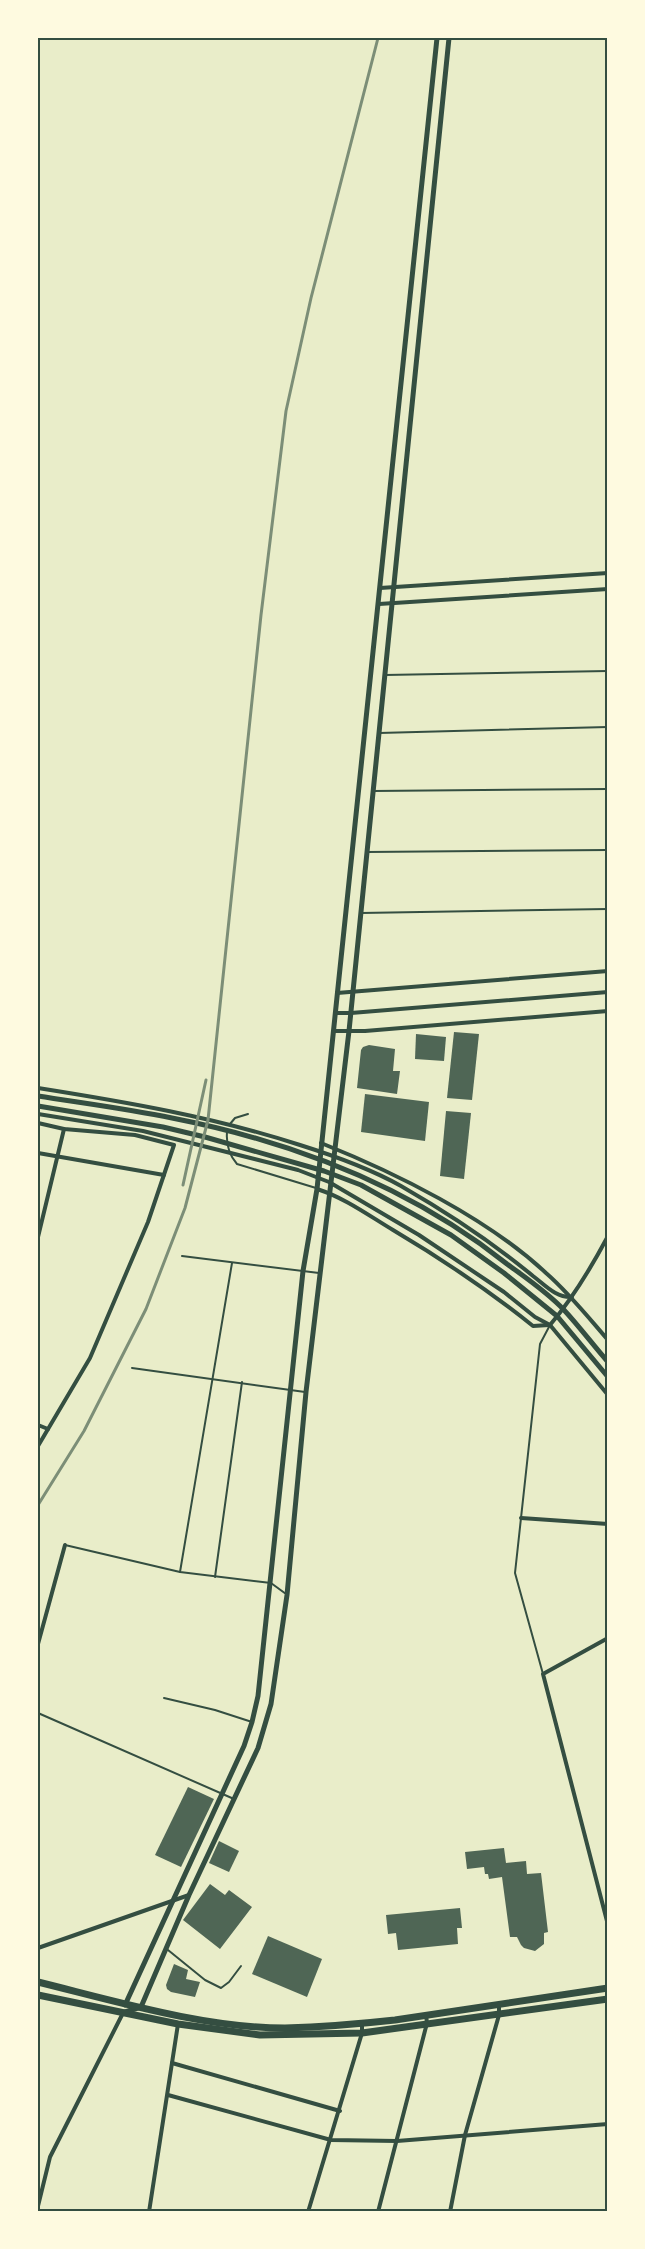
<svg xmlns="http://www.w3.org/2000/svg" width="645" height="2249" viewBox="0 0 645 2249" font-family="Quicksand,sans-serif">
<style>
.building{fill:#4f6655}
.lines{fill:none;stroke-linecap:round;stroke-linejoin:round}
.service{stroke:#344e41;stroke-width:2}
.minor{stroke:#344e41;stroke-width:4}
.tertiary{stroke:#344e41;stroke-width:5}
.primary{stroke:#344e41;stroke-width:7}
.rail{stroke:#7c8e77;stroke-width:3}
.neatline{fill:none;stroke:#344e41;stroke-width:2}
</style>
<rect width="100%" height="100%" fill="#e9edc9"/>
<g class="building">
<path d="M454 1032 479 1034 472 1100 447 1098Z"/>
<path d="M416 1034 446 1037 444 1061 415 1059Z"/>
<path d="M369 1045 395 1049 393 1071H400L397 1094 357 1088 361 1050 363 1047Z"/>
<path d="M365 1094 429 1102 425 1141 361 1132Z"/>
<path d="M446 1111 471 1113 464 1179 440 1176Z"/>
<path d="M188 1787 214 1799 181 1867 155 1855Z"/>
<path d="M219 1841 239 1851 229 1872 209 1863Z"/>
<path d="M504 1848 506 1863 526 1861 527 1874 541 1873 548 1932 544 1933V1944L535 1951 524 1948 521 1945 517 1937H510L502 1877 489 1879 488 1874H485L484 1867 467 1869 465 1852Z"/>
<path d="M210 1884 225 1895 229 1890 252 1907 220 1949 183 1920Z"/>
<path d="M460 1908 462 1928H457L458 1944 398 1950 396 1933 388 1934 386 1915Z"/>
<path d="M268 1936 322 1959 307 1997 252 1974Z"/>
<path d="M174 1964 188 1970 186 1979 200 1982 195 1997 171 1992 167 1989 166 1985Z"/>
</g>
<g class="lines">
<g class="service">
<path d="M385 675 608 671"/>
<path d="M379 733 608 727"/>
<path d="M373 791 608 789"/>
<path d="M367 852 608 850"/>
<path d="M361 913 608 909"/>
<path d="M230 1124 235 1118 248 1114"/>
<path d="M227 1132C226 1145 229 1155 237 1164L316 1188"/>
<path d="M182 1256 319 1273"/>
<path d="M132 1368 305 1392"/>
<path d="M65 1545 180 1572 271 1583 286 1594"/>
<path d="M180 1572 232 1263"/>
<path d="M215 1577 242 1382"/>
<path d="M543 1674 515 1573 540 1344 550 1325"/>
<path d="M164 1698 215 1710 252 1722"/>
<path d="M38 1713 234 1799"/>
<path d="M168 1950 205 1980 221 1988 229 1982 241 1966"/>
</g>
<g class="minor">
<path d="M380 588 608 573"/>
<path d="M379 604 608 589"/>
<path d="M337 993 608 971"/>
<path d="M335 1013H351L608 992"/>
<path d="M334 1031H365L608 1011"/>
<path d="M38 1088C126 1102 214 1117 300 1145 335 1156 369 1168 401 1186 448 1213 492 1242 533 1276 545 1285 556 1298 572 1297"/>
<path d="M38 1114 143 1131 298 1170 329 1182 419 1235 504 1292 535 1317 550 1325 608 1395"/>
<path d="M38 1123 64 1129 135 1135 174 1145 148 1222 90 1358 38 1446"/>
<path d="M321 1143C396 1173 487 1218 546 1273 569 1293 588 1317 608 1340"/>
<path d="M38 1153 164 1175"/>
<path d="M317 1189C345 1198 368 1215 393 1230 442 1259 488 1290 533 1326L549 1325"/>
<path d="M38 1237 64 1129"/>
<path d="M550 1325C573 1298 591 1268 608 1236"/>
<path d="M38 1425 48 1429"/>
<path d="M521 1518 608 1524"/>
<path d="M608 1638 543 1674 608 1925"/>
<path d="M38 1644 65 1545"/>
<path d="M38 1948 189 1895"/>
<path d="M172 2063 340 2111"/>
<path d="M168 2095 331 2140 397 2141 608 2124"/>
<path d="M38 2206 50 2157 123 2013"/>
<path d="M149 2212 178 2024"/>
<path d="M308 2212 362 2033V2024"/>
<path d="M378 2212 427 2023 426 2015"/>
<path d="M450 2212 465 2135 499 2015V2005"/>
</g>
<g class="tertiary">
<path d="M38 1096C82 1103 128 1109 172 1118 294 1142 409 1186 507 1264 526 1278 547 1292 564 1310 579 1326 593 1345 608 1362"/>
<path d="M38 1106 163 1127 205 1137 324 1171 361 1185 451 1235 504 1273 557 1316 608 1377"/>
<path d="M125 2005 244 1746 252 1722 258 1696 303 1271 317 1189 437 38"/>
<path d="M125 2012 141 2007 189 1895 258 1748 271 1704 287 1595 306 1392 349 1031 449 38"/>
</g>
<g class="primary">
<path d="M38 1982C115 2001 205 2028 285 2028 321 2027 359 2024 395 2020L608 1988"/>
<path d="M38 1995 178 2024 260 2035 362 2033 608 1999"/>
</g>
<g class="rail">
<path d="M183 1185 206 1080"/>
<path d="M38 1505 84 1431 146 1309 185 1208 208 1120 261 615 286 411 311 298 378 38"/>
</g>
</g>
<rect width="645" height="2249" fill="none" stroke="#fefae0" stroke-width="78"/>
<rect x="39" y="39" width="567" height="2171" class="neatline"/>
</svg>
